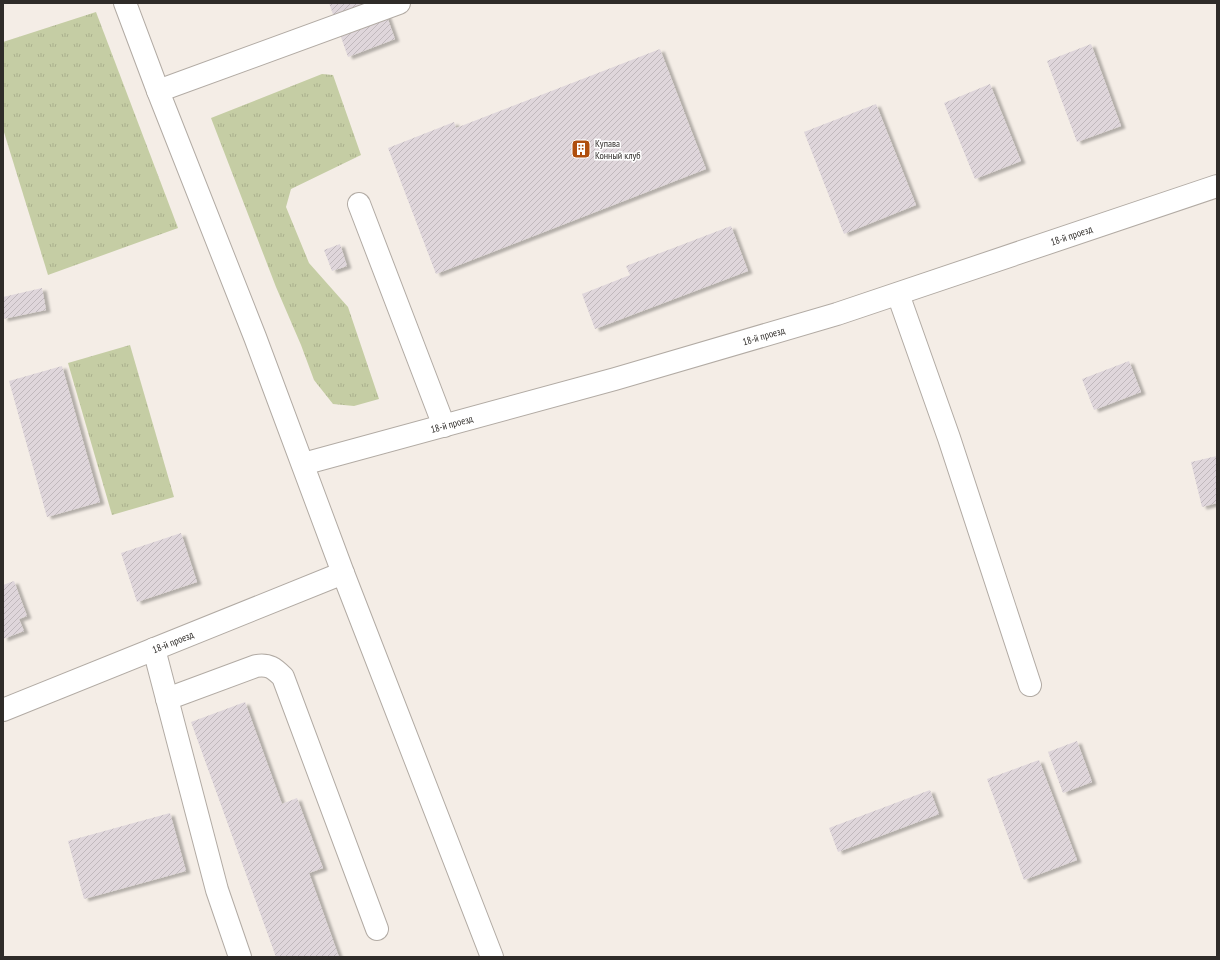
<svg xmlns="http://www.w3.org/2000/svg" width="1220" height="960" viewBox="0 0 1220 960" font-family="'PT Sans Narrow',sans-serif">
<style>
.grass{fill:url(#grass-tufts)}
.building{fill:url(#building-hatch);filter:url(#shadow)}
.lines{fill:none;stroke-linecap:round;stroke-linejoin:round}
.minor-casing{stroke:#b2aba4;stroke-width:24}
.minor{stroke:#fff;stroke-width:22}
.labels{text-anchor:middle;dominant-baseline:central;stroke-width:3;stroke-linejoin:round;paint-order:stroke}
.poi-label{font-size:10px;fill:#2f2c29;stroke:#fff;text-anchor:start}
.street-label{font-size:10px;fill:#2f2c29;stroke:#fff}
</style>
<defs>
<pattern id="grass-tufts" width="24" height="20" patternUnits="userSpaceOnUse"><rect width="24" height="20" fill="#c5cda4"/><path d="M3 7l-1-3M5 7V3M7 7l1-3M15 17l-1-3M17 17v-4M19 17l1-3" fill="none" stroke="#aab08d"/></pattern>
<pattern id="building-hatch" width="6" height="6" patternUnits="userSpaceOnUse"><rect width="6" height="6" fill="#dfd6db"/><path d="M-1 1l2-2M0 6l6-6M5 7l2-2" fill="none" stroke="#c0b8bc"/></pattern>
<filter id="shadow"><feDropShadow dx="4.5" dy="2.5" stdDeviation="1" flood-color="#0004"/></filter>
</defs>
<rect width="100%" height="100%" fill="#f4ede6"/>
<g class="grass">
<path d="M96 12 178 228 48 275 3 129V42Z"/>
<path d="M322 74 333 75 361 155 291 189 286 207 309 263 348 307 379 399 354 406 333 404 314 380 301 345 276 287 211 118Z"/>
<path d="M130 345 174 497 112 515 68 363Z"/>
</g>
<g class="building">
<path d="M329 3H382L395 39 348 57Z"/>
<path d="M1091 44 1121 126 1077 142 1047 61Z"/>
<path d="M660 49 706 169 436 274 388 148 454 122 456 128Z"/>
<path d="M990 84 1021 161 975 179 944 103Z"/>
<path d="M876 104 916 205 844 234 804 132Z"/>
<path d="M731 226 748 271 595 329 582 294 630 275 626 266Z"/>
<path d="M340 244 347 266 332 271 324 250Z"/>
<path d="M42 288 46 310 3 319V297Z"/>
<path d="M1129 361 1141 392 1094 410 1082 379Z"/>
<path d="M62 366 100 502 47 517 9 381Z"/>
<path d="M1217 456V503L1202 507 1191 462Z"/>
<path d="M181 533 197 582 137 602 121 553Z"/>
<path d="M14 581 27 616 19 619 24 631 3 639V585Z"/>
<path d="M245 702 282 804 297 798 323 868 309 873 339 957H276L191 722Z"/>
<path d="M1077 741 1092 782 1063 793 1048 752Z"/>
<path d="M1039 760 1077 860 1024 880 987 779Z"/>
<path d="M930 790 939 814 838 852 829 828Z"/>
<path d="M170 813 186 871 84 899 68 841Z"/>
</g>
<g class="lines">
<g class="minor-casing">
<g id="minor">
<path d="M125 3 158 91 255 337 343 573 492 957"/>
<path d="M158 91 399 3"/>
<path d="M359 204 444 426"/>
<path d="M898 294 949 438 1030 685"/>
<path id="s1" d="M303 464 615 379 837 314 1217 186"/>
<path d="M154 649 217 890 240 957"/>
<path d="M167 699 256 666C269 664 274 668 283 677L377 929"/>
<path id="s2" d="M3 710 343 573"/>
</g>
</g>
<use href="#minor" class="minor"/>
</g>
<defs>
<g id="building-square" transform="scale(1)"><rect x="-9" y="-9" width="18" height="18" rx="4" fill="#af4e0d" stroke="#fff"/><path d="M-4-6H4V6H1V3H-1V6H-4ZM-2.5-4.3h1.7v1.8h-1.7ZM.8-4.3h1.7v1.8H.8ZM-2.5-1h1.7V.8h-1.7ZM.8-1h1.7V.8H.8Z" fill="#fff"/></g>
</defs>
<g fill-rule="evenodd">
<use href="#building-square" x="581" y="149"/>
</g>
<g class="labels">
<g class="poi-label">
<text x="595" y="143">Купава<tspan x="595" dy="12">Конный клуб</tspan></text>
</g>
<g class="street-label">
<text stroke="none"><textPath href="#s1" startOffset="802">18-й проезд</textPath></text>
<text stroke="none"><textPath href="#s1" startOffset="478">18-й проезд</textPath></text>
<text stroke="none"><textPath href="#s1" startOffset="154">18-й проезд</textPath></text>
<text stroke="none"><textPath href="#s2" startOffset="183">18-й проезд</textPath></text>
</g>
</g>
<rect width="1220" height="960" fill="none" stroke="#2f2c29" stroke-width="8"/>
</svg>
